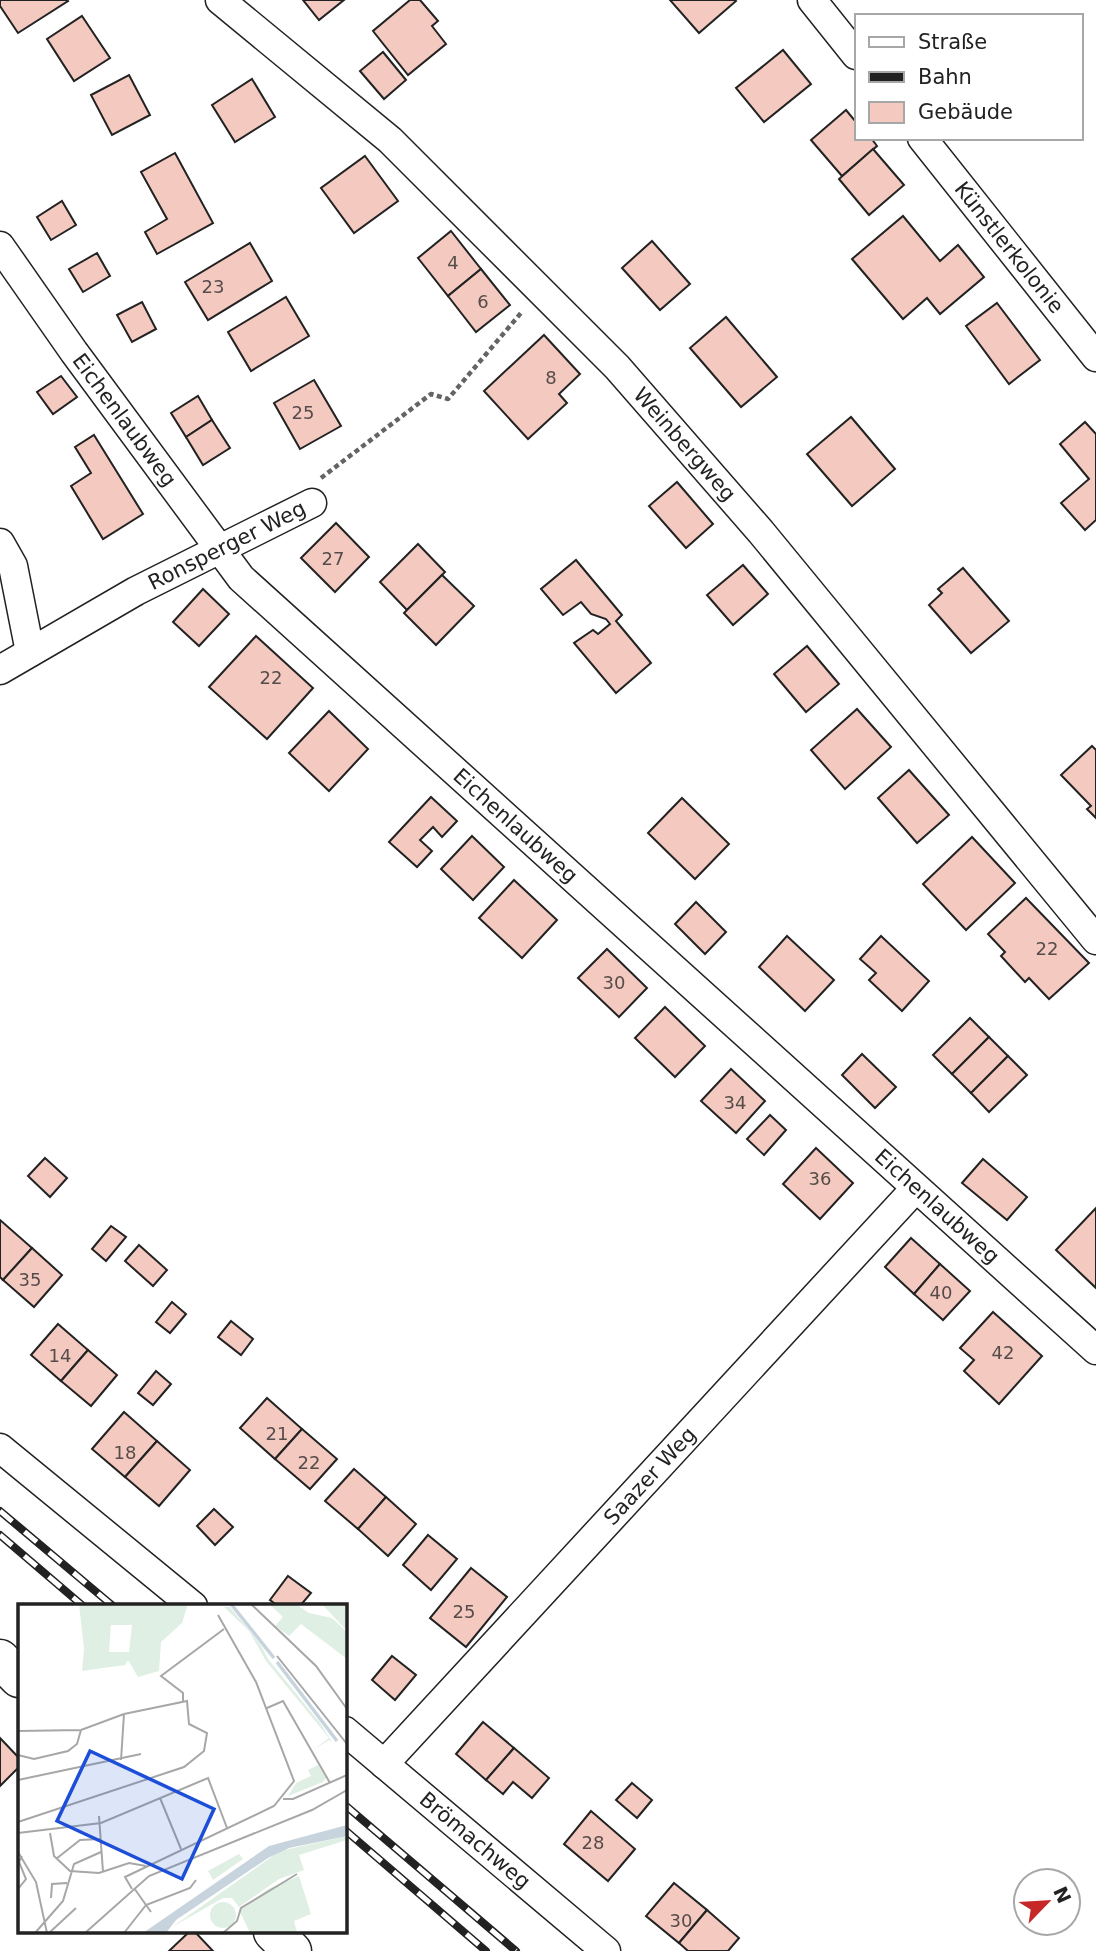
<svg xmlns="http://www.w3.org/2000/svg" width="1096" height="1951" viewBox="0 0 1096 1951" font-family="'DejaVu Sans',sans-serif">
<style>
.building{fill:#f3c9c0;stroke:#222;stroke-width:2}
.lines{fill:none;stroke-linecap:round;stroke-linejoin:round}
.street-casing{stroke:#222;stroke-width:31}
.secondary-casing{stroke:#222;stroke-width:41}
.path{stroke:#646464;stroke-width:4.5;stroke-dasharray:5 3.5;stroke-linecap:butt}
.street{stroke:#fff;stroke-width:28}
.secondary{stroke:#fff;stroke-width:38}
.rail-casing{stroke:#222;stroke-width:8}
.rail{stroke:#fff;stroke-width:5;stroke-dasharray:16;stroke-linecap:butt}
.labels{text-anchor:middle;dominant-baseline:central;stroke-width:5;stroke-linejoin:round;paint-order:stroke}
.number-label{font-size:18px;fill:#564c4a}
.street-label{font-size:21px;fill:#222;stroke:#fff}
.inset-river{fill:none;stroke:#c7d3dd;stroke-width:3.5}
.inset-road{fill:none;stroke:#a7a7a7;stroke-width:2}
.view{fill:#1d4ed8;fill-opacity:0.15;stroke:#1d4ed8;stroke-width:3.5}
.inset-edge{fill:none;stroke:#222;stroke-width:3.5}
</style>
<rect width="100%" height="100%" fill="#fff"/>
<g class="building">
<path d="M0 0H67L68 1 18 33 0 6Z"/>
<path d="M303 0H344L319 20Z"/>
<path d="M410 0H420L438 21 432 26 446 44 408 75 373 31Z"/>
<path d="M670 0H735L736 1 699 33Z"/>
<path d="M82 16 110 58 74 81 47 39Z"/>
<path d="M783 50 811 84 764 122 736 88Z"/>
<path d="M383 52 406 80 384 99 360 71Z"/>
<path d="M129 75 150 115 112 135 91 95Z"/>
<path d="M252 79 275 117 235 142 212 105Z"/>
<path d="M846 110 856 122V138H871L877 146 842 176 811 140Z"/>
<path d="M873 149 904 185 869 215 839 179Z"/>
<path d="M175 153 213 223 157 254 145 232 167 219 141 172Z"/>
<path d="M365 156 398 201 354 233 321 188Z"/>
<path d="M62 201 76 225 51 240 37 217Z"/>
<path d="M903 216 940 261 958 245 984 277 940 314 927 298 903 319 852 259Z"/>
<path d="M451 231 481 269 448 296 418 258Z"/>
<path d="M652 241 690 284 660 310 622 268Z"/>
<path d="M250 243 272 281 208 320 185 282Z"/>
<path d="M97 253 110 276 83 292 69 269Z"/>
<path d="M481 269 510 305 476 332 448 296Z"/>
<path d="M286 297 309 336 251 371 228 332Z"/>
<path d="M142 302 156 329 132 342 117 315Z"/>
<path d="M997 303 1040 360 1009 384 966 326Z"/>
<path d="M726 317 777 377 741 407 690 348Z"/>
<path d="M544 335 580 374 559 394 567 403 528 439 484 391Z"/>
<path d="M61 376 77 397 53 414 37 392Z"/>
<path d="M314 380 341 426 300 449 274 403Z"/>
<path d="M198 396 212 420 186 437 171 413Z"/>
<path d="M851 417 895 469 852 506 807 454Z"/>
<path d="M212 420 230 448 203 465 186 437Z"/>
<path d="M1085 422 1096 434V520L1085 530 1061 503 1089 479 1060 444Z"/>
<path d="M94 435 143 514 103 539 71 486 91 473 75 447Z"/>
<path d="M677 482 713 524 686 548 649 506Z"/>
<path d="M336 523 369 557 335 592 301 558Z"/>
<path d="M418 544 445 572 407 610 380 582Z"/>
<path d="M576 560 622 615 616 621 651 663 616 693 574 643 593 630 598 634 610 624 606 619 591 614 581 602 563 615 541 589Z"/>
<path d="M743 565 768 594 733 625 707 595Z"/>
<path d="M963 568 1009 621 971 653 929 605 942 593 938 589Z"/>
<path d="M442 575 474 606 436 645 404 613Z"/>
<path d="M203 589 229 614 199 646 173 622Z"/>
<path d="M256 636 313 688 267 739 209 687Z"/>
<path d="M807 646 839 684 806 712 774 674Z"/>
<path d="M857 709 891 747 845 789 811 750Z"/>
<path d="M329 711 368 749 329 791 289 753Z"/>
<path d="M1092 746 1096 750V818L1087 809 1091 806 1061 775Z"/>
<path d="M909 770 949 815 917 843 878 798Z"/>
<path d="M431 797 457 821 442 837 433 827 420 840 432 851 417 867 389 842Z"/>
<path d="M682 798 729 844 695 879 648 833Z"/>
<path d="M472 836 504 867 473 900 441 869Z"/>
<path d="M972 837 1015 883 966 930 923 884Z"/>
<path d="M514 880 557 920 522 958 479 918Z"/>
<path d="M1026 898 1089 963 1049 999 1029 978 1025 982 1001 956 1005 952 988 934Z"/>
<path d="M696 902 726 932 705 954 675 924Z"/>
<path d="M787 936 834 980 805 1011 759 967Z"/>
<path d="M881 936 929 981 902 1011 869 980 876 973 860 959Z"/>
<path d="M607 949 647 988 619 1017 578 978Z"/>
<path d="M665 1007 705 1046 675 1077 635 1038Z"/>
<path d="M970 1018 989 1037 952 1074 933 1055Z"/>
<path d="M989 1037 1008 1056 971 1093 952 1074Z"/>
<path d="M862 1054 896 1087 875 1108 842 1075Z"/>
<path d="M1008 1056 1027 1075 989 1112 971 1093Z"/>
<path d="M731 1069 765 1101 736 1133 701 1101Z"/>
<path d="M770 1115 786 1130 764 1155 747 1139Z"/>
<path d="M816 1148 853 1183 820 1219 783 1184Z"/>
<path d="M45 1158 67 1178 50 1197 28 1176Z"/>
<path d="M983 1159 1027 1197 1007 1220 962 1183Z"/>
<path d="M1096 1208V1288L1056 1250Z"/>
<path d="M0 1220 32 1248 3 1280 0 1277Z"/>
<path d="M111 1226 126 1237 106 1261 92 1249Z"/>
<path d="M911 1238 940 1264 914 1294 885 1267Z"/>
<path d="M139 1245 167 1270 153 1286 125 1261Z"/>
<path d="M32 1248 62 1275 34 1307 3 1280Z"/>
<path d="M940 1264 970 1291 943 1320 914 1294Z"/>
<path d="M172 1302 186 1314 170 1333 156 1322Z"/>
<path d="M993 1312 1042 1356 999 1404 964 1371 974 1360 960 1348Z"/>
<path d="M231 1321 253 1339 241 1355 218 1337Z"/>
<path d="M58 1324 88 1350 61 1381 31 1355Z"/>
<path d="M88 1350 117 1375 91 1406 61 1381Z"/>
<path d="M156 1371 171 1384 153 1405 138 1393Z"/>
<path d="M267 1398 302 1429 275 1459 240 1428Z"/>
<path d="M124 1412 157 1441 125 1477 92 1449Z"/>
<path d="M302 1429 337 1459 310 1489 275 1459Z"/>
<path d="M157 1441 190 1470 159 1506 125 1477Z"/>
<path d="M354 1469 386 1497 358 1529 325 1501Z"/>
<path d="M386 1497 416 1524 388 1556 358 1529Z"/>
<path d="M214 1509 233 1527 215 1545 197 1526Z"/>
<path d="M428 1535 457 1559 431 1590 403 1565Z"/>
<path d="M471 1568 507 1597 466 1647 430 1618Z"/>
<path d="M288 1576 311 1593 300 1606H278L270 1600Z"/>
<path d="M392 1656 416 1675 395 1700 372 1680Z"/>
<path d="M483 1722 514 1748 486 1780 456 1754Z"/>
<path d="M0 1738 19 1758V1767L0 1786Z"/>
<path d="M514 1748 549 1778 532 1798 513 1782 503 1794 486 1780Z"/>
<path d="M632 1783 652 1800 637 1818 616 1800Z"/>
<path d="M591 1811 635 1849 608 1881 564 1844Z"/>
<path d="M674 1883 707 1910 679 1943 646 1916Z"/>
<path d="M707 1910 739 1938 728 1951H688L679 1943Z"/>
<path d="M189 1932H195L213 1951H169Z"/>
</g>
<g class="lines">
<g class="street-casing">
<g id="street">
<path id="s1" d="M220 0 390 140 617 367 761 532 1096 940"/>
<path d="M812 0 856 55"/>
<path id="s2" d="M922 138 1096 357"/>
<path id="s3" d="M0 246 74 352 241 578 1096 1350"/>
<path d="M0 543 13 566 30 652"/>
<path id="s4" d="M0 670 136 591 312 503"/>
<path d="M0 1448 193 1606"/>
<path id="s5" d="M345 1731 606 1951"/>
<path id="s6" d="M384 1764 915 1189"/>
</g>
</g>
<g class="secondary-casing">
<g id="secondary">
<path d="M0 1659 19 1678"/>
<path d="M273 1932 292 1951"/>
</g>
</g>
<path class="path" d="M321 478 431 394 448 399 521 313"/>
<use href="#street" class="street"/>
<use href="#secondary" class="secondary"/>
<g class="rail-casing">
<g id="rail">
<path d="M0 1511 113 1606"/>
<path d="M0 1535 83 1606"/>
<path d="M345 1805 516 1951"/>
<path d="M345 1830 486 1951"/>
</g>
</g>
<use href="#rail" class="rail"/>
</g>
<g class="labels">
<g class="number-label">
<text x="453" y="262">4</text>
<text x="213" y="286">23</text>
<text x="483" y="301">6</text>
<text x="551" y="377">8</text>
<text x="303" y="412">25</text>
<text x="333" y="558">27</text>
<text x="271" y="677">22</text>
<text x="1047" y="948">22</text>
<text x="614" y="982">30</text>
<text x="735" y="1102">34</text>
<text x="820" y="1178">36</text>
<text x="30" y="1279">35</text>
<text x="941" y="1292">40</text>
<text x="1003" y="1352">42</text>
<text x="60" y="1355">14</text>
<text x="277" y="1433">21</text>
<text x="125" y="1452">18</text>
<text x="309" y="1462">22</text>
<text x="464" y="1611">25</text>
<text x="593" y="1842">28</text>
<text x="681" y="1920">30</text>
</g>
<g class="street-label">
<text stroke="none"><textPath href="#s2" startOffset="140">Künstlerkolonie</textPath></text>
<text stroke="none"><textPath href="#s3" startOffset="214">Eichenlaubweg</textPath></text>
<text stroke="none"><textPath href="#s1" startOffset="644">Weinbergweg</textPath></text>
<text stroke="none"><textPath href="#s4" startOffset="259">Ronsperger Weg</textPath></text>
<text stroke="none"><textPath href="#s3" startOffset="780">Eichenlaubweg</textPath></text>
<text stroke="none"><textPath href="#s3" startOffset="1348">Eichenlaubweg</textPath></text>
<text stroke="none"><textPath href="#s6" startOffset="392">Saazer Weg</textPath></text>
<text stroke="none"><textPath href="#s5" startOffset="170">Brömachweg</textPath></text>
</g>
</g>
<g transform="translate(18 1604)">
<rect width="329" height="329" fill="#fff"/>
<path d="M61 0H170L164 19 143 38 141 67 120 73 110 56 107 61 64 67 66 45ZM93 21H114L111 48H91ZM251 0H278L291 9 314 14 329 28V55L283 20 271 32 257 22 265 13ZM304 0H329V27L315 12ZM206 3H212L231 26 244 43 250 55 303 120 314 138 311 136 295 146 311 134 248 57 231 27ZM300 161 308 174 305 178 270 192 278 179 293 172 290 166ZM329 232V236L281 251 286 266 261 275 221 303 214 294H205L154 323 262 247ZM221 250 225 255 195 276 190 267ZM281 272 293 310 276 317 279 329H232L221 306 250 285ZM192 311a13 13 0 1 1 26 0a13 13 0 1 1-26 0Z" fill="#e0efe3" fill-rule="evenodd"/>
<path d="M329 221V232L271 244 250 254 158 316 148 329H125L251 242Z" fill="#c7d3dd"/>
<path class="inset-river" d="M213 0 256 54M259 58 319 137"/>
<path class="inset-road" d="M233 0 298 62 329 105M259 52 329 140M165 98V89L143 72 206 25M249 104 265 97 312 179M0 127 63 126 106 110 169 97 171 120 189 129 186 147 166 163 0 218M0 151 16 155 50 147 59 140 63 126M103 156 106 110M0 176 123 150M142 194 163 245M265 195H275L329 171M81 212 85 268M0 229 83 219 190 174 209 224M32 229 36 252 52 267 81 269 111 259 128 262M0 248 18 278 29 329M38 255 62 236 82 235M116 284 133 308M0 285 8 275 1 258 4 252M114 285 107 273 256 202 276 177 238 78 200 11M33 294 34 280 49 279M17 329 45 297 56 260 83 248M31 329 58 304M67 329 131 272 294 206 329 186M106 329 128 301 172 284 178 276M205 329 219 317 223 304 279 270"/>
<path class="view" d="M72 147 196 205 164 275 39 217Z"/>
<rect width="329" height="329" class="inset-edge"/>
</g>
<rect x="855" y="14" width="228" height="126" fill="#ffffff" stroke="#a7a7a7" stroke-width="2"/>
<rect x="869" y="37" width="35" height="10" fill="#ffffff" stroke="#a7a7a7" stroke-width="2"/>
<text x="918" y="49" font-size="21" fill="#222222">Straße</text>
<rect x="869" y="72" width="35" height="10" fill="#222222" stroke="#a7a7a7" stroke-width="2"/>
<text x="918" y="84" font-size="21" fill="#222222">Bahn</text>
<rect x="869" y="102" width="35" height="21" fill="#f3c9c0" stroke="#a7a7a7" stroke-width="2"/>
<text x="918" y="119" font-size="21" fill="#222222">Gebäude</text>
<g transform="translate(1047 1902) rotate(65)"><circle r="33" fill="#ffffff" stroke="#a7a7a7" stroke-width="2"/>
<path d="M0-5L12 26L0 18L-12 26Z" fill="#c62828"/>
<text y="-10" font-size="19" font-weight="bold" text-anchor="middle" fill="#222222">N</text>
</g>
</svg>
